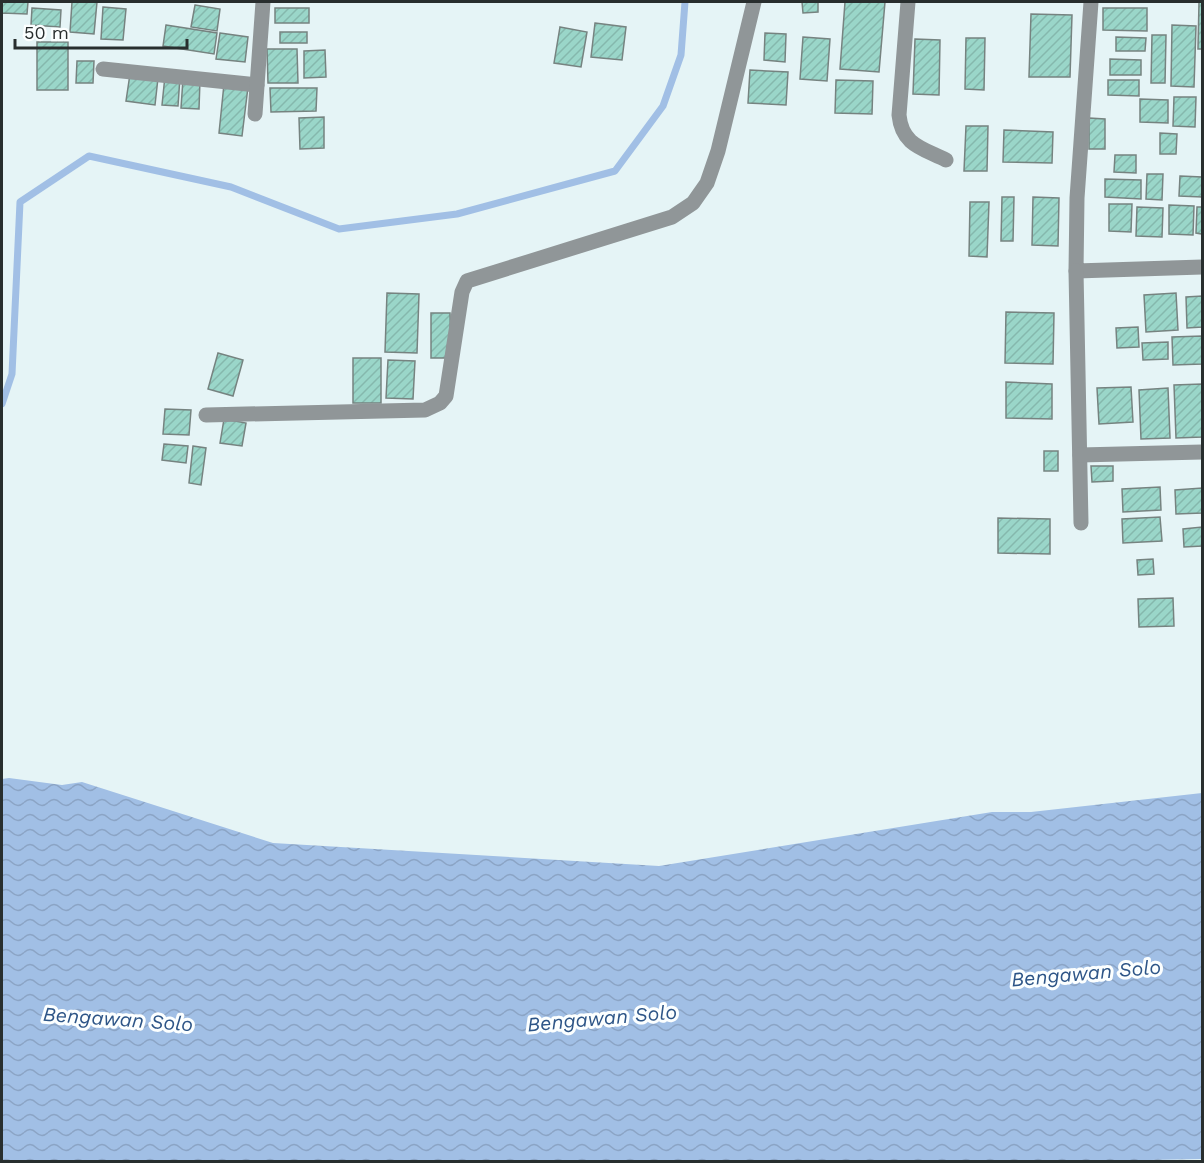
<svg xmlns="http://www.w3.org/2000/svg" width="1204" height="1163" viewBox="0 0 1204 1163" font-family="'Work Sans',sans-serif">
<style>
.water{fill:url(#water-waves)}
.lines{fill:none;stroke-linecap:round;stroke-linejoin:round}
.stream{stroke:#a1bfe5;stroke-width:7}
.building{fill:url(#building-hatch);stroke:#768380;stroke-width:1.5}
.minor{stroke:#909698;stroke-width:15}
.labels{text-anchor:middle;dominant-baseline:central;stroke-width:6;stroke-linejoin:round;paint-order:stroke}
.water-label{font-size:20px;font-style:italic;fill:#2d5587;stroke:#fcffff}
</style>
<defs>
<pattern id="water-waves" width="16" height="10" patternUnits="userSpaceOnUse" patternTransform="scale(1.5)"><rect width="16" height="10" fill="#a1bfe5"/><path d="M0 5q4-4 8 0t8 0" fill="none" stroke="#8ba4c5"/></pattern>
<pattern id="building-hatch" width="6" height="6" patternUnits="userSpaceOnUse" patternTransform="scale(1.5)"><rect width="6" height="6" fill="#9ad6c9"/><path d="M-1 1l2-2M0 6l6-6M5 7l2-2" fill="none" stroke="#85b8ad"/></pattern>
</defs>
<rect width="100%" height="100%" fill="#e5f4f6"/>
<path class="water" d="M9 778 62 785 82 782 273 843 659 866 992 812H1031L1202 793V1159L1046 1162 2 1161V779Z"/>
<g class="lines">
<path class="stream" d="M2 404 12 374 20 202 89 156 231 187 339 229 457 214 615 171 663 106 681 55 685 2"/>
</g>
<g class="building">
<path d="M2 2H28L27 14 2 13V25Z"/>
<path d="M72 2H97L94 34 70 32Z"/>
<path d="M802 2H818V12L803 13Z"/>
<path d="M845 2H885L879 72 840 69Z"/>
<path d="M1199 2H1202V49H1198Z"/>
<path d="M195 5 220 9 217 31 191 27Z"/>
<path d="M103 7 126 9 123 40 101 39Z"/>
<path d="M32 8 61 10 60 27 31 25Z"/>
<rect x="275" y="8" width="34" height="15"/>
<path d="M1103 8H1147V31L1103 30Z"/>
<path d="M1031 14 1072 15 1070 77H1029Z"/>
<path d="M595 23 626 27 622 60 591 57Z"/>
<path d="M166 25 217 33 214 54 163 46Z"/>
<path d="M1172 25 1196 26 1194 87 1171 86Z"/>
<path d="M560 27 587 32 581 67 554 63Z"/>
<rect x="280" y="32" width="27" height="11"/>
<path d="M220 33 248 37 245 62 216 59Z"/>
<path d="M765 33 786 34 785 62 764 60Z"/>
<path d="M1152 35H1166L1165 83H1151Z"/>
<path d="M803 37 830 39 827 81 800 79Z"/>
<path d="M1116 37 1146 38 1145 51H1116Z"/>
<path d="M966 38H985L984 90 965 89Z"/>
<path d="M915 39 940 40 939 95 913 94Z"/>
<rect x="37" y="42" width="31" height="48"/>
<path d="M267 49H297L298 83H268Z"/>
<path d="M325 50 326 77 304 78V51Z"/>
<path d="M1110 59 1141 60V75H1110Z"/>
<path d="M77 61H94L93 83H76Z"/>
<path d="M750 70 788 72 786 105 748 103Z"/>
<path d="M130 74 158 78 155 105 126 101Z"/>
<path d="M165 76 180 77 178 106 162 105Z"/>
<path d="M183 79 200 80 199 109 181 108Z"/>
<path d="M836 80 873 81 872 114 835 113Z"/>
<path d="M1108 80H1139V96L1108 95Z"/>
<path d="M224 84 248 87 242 136 219 133Z"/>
<path d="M270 88H317L316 111 271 112Z"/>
<path d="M1174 97H1196L1195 127 1173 126Z"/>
<path d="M1140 99 1168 100V123L1140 122Z"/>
<path d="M324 117V148L300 149 299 118Z"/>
<path d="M1089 118 1105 119V149H1089Z"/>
<path d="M966 126H988L987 171H964Z"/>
<path d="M1004 130 1053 132 1052 163 1003 162Z"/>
<path d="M1160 133 1177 134 1176 154H1160Z"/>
<path d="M1115 155H1136V173L1114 172Z"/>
<path d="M1147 174H1163L1162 200 1146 199Z"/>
<path d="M1180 176 1202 177V197L1179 196Z"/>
<path d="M1105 179 1141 180V199L1105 197Z"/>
<path d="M1002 197H1014L1013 241H1001Z"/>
<path d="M1033 197 1059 198 1058 246 1032 245Z"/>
<path d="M970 202H989L987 257 969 256Z"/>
<path d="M1109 204H1132L1131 232 1109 231Z"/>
<path d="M1169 205 1194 206 1193 235 1169 234Z"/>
<path d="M1137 207 1163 208 1162 237 1136 236Z"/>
<path d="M1197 207H1202V234L1196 233Z"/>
<path d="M387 293 419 294 417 353 385 352Z"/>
<path d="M1176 293 1178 330 1146 332 1144 295Z"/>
<path d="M1202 296V327L1187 328 1186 297Z"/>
<path d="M1006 312 1054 313 1053 364 1005 363Z"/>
<path d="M431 313H450L451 358H431Z"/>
<path d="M1138 327 1139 347 1117 348 1116 328Z"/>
<path d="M1202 336V364L1173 365 1172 337Z"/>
<path d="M1168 342V359L1143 360 1142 343Z"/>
<path d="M218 353 243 360 233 396 208 389Z"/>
<rect x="353" y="358" width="28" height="45"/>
<path d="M388 360 415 361 413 399 386 398Z"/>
<path d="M1006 382 1052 384V419L1006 418Z"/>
<path d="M1202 384V437L1176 438 1174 385Z"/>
<path d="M1131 387 1133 422 1099 424 1097 388Z"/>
<path d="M1168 388 1170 438 1141 439 1139 390Z"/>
<path d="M165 409 191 410 189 435 163 434Z"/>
<path d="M224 419 246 423 242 446 220 443Z"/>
<path d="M164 444 188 446 186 463 162 460Z"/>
<path d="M193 446 206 448 201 485 189 483Z"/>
<rect x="1044" y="451" width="14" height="20"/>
<path d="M1091 466H1113V481L1092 482Z"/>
<path d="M1160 487 1161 510 1123 512 1122 489Z"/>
<path d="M1202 488V513L1176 514 1175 490Z"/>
<path d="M1160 517 1162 541 1123 543 1122 519Z"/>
<path d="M998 518 1050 519V554L998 553Z"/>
<path d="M1202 527V546L1184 547 1183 529Z"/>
<path d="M1153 559 1154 574 1138 575 1137 560Z"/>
<path d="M1173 598 1174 626 1139 627 1138 599Z"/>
</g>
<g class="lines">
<g class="minor">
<path d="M908 2 899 115C902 145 922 148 946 160"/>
<path d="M1091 2 1077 198 1076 271 1202 267"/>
<path d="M103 69 257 85"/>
<path d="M255 114 263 2"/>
<path d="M1076 271 1081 523"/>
<path d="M206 415 425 410 440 403 446 396 462 292 467 281 672 217 693 203 707 183 718 151 754 2"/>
<path d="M1080 455 1202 452"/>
</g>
</g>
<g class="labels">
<g class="water-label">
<text transform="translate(1086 973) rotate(-5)">Bengawan Solo</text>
<text transform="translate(602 1018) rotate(-5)">Bengawan Solo</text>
<text transform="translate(118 1019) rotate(4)">Bengawan Solo</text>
</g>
</g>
<rect width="1204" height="1163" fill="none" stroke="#282e2e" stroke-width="6"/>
<path d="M15 39v9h172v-9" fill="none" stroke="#282e2e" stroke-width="3"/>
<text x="24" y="39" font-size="18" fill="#282e2e" stroke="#fcffff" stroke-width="4.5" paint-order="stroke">50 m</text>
</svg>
